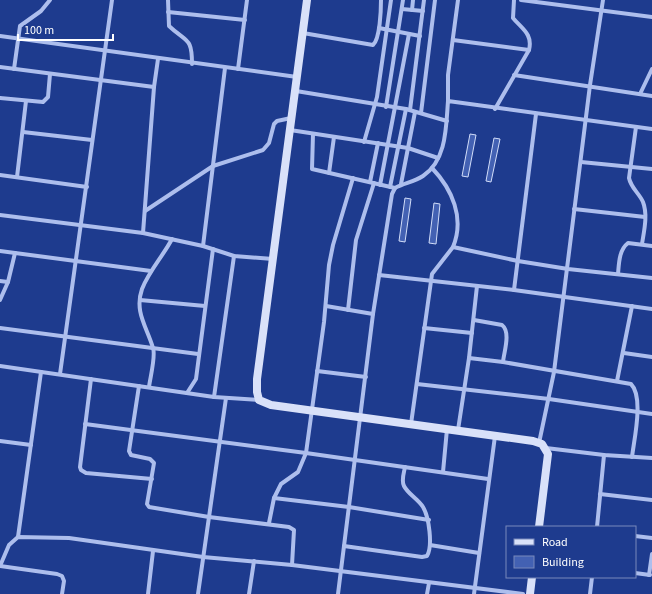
<svg xmlns="http://www.w3.org/2000/svg" width="652" height="594" viewBox="0 0 652 594" font-family="'Source Sans 3',sans-serif">
<style>
.building{fill:#4361b3;stroke:#d2ddf9}
.lines{fill:none;stroke-linecap:round;stroke-linejoin:round}
.street{stroke:#adbeed;stroke-width:4}
.secondary{stroke:#d9e1f9;stroke-width:8}
</style>
<rect width="100%" height="100%" fill="#1e3b8e"/>
<g class="building">
<path d="M470 134 476 135 468 177 462 176Z"/>
<path d="M494 138 500 139 491 182 486 181Z"/>
<path d="M405 198 411 199 405 242 399 241Z"/>
<path d="M434 203 440 204 436 244 429 243Z"/>
</g>
<g class="lines">
<g class="street">
<path d="M168 0 169 26C187 43 192 37 192 64"/>
<path d="M521 0 652 17"/>
<path d="M402 9 423 11"/>
<path d="M412 10 413 0"/>
<path d="M168 12 245 20"/>
<path d="M379 28 420 36"/>
<path d="M303 33 373 45C380 39 381 10 381 0"/>
<path d="M0 36 297 77"/>
<path d="M453 40 529 50"/>
<path d="M0 67 154 87"/>
<path d="M14 69 20 26 41 11 50 0"/>
<path d="M238 69 247 0"/>
<path d="M514 75 652 96"/>
<path d="M296 91 406 109 447 121"/>
<path d="M640 94 652 69"/>
<path d="M0 98 43 102 48 97 50 74"/>
<path d="M448 101V75L458 0"/>
<path d="M386 107 403 0"/>
<path d="M495 109 529 50C533 34 522 29 513 18L514 0"/>
<path d="M410 110 424 0"/>
<path d="M421 113 435 0"/>
<path d="M636 127 629 178C631 188 639 193 643 202 648 215 644 231 642 244"/>
<path d="M290 130 408 148 438 158"/>
<path d="M23 132 92 140"/>
<path d="M313 134 312 169 395 188"/>
<path d="M364 142 377 97 391 0"/>
<path d="M581 162 652 169"/>
<path d="M432 168C452 189 465 218 453 247L518 261 568 269 652 278"/>
<path d="M329 173 334 137"/>
<path d="M0 175 87 187"/>
<path d="M17 177 26 101"/>
<path d="M370 182 378 143"/>
<path d="M401 184 415 112"/>
<path d="M380 185 409 34"/>
<path d="M390 187 406 109"/>
<path d="M574 209 645 217"/>
<path d="M145 211 213 166 263 150 269 143 274 124 277 121 291 118"/>
<path d="M0 215 143 233 203 246 234 256 273 259"/>
<path d="M143 233 154 87 158 59"/>
<path d="M203 246 225 68"/>
<path d="M0 251 151 271"/>
<path d="M618 274C619 263 619 250 628 243L652 246"/>
<path d="M379 275 514 290 652 309"/>
<path d="M0 281 8 282"/>
<path d="M514 290 536 114"/>
<path d="M0 300 8 282 15 253"/>
<path d="M140 300 205 306"/>
<path d="M326 306 373 314"/>
<path d="M348 310 356 240 374 183"/>
<path d="M474 320 502 325C511 332 504 352 503 362"/>
<path d="M0 328 198 354"/>
<path d="M424 328 472 333"/>
<path d="M624 353 652 357"/>
<path d="M469 358 503 362 631 384C644 397 634 440 632 457"/>
<path d="M0 366 214 397 259 400"/>
<path d="M317 371 366 377"/>
<path d="M60 374 112 0"/>
<path d="M91 379 80 467 81 470 86 473 152 479"/>
<path d="M617 381 632 306"/>
<path d="M417 384 549 399 652 414"/>
<path d="M139 386 129 451 131 455 150 459 154 463 147 504 149 507 209 517 289 527 294 530 292 565"/>
<path d="M149 387C150 378 156 356 153 348 147 327 134 312 142 289 149 271 163 256 172 239"/>
<path d="M187 393 196 379 213 249"/>
<path d="M214 397 234 256"/>
<path d="M85 424 306 453 488 479"/>
<path d="M411 424 432 274 453 247"/>
<path d="M458 430 469 358 477 286"/>
<path d="M0 441 31 445"/>
<path d="M539 443 554 372 590 85 603 0"/>
<path d="M546 448 604 455 652 458"/>
<path d="M443 472 447 429"/>
<path d="M600 494 652 500"/>
<path d="M274 498 349 507 429 520"/>
<path d="M269 523 274 498 281 484 298 472 306 453 324 322 329 265 333 245 353 178"/>
<path d="M597 527 604 455"/>
<path d="M635 536 652 538"/>
<path d="M18 537 41 372"/>
<path d="M430 545 479 553"/>
<path d="M344 546 422 557 427 556C433 546 429 517 423 507 418 499 408 494 404 486 401 480 404 473 405 467"/>
<path d="M0 566 9 545 18 537 69 538 203 557 292 565 523 594"/>
<path d="M0 566 57 574 62 576 64 581 62 594"/>
<path d="M635 573 650 575"/>
<path d="M649 575 652 554"/>
<path d="M148 594 153 551"/>
<path d="M198 594 226 398"/>
<path d="M249 594 254 561"/>
<path d="M338 594 373 314 392 194 395 188C404 183 414 182 423 176 447 160 446 126 448 101L652 129"/>
<path d="M427 594 429 583"/>
<path d="M474 594 495 436"/>
<path d="M590 594 592 577"/>
</g>
<g class="secondary">
<path d="M307 0 257 379V392L259 400 271 405 533 441 542 444 548 454 539 527"/>
<path d="M530 594 532 577"/>
</g>
</g>
<rect x="506" y="526" width="130" height="52" fill="#1e3b8e" stroke="#7889bb"/>
<rect x="514" y="539" width="20" height="6" fill="#d9e1f9" stroke="#7889bb"/>
<text x="542" y="546" font-size="12" fill="#ffffff">Road</text>
<rect x="514" y="556" width="20" height="12" fill="#4361b3" stroke="#7889bb"/>
<text x="542" y="566" font-size="12" fill="#ffffff">Building</text>
<path d="M18 34v6h95v-6" fill="none" stroke="#ffffff" stroke-width="2"/>
<text x="24" y="34" font-size="12" fill="#ffffff" stroke="#1e3b8e" stroke-width="3" paint-order="stroke">100 m</text>
</svg>
